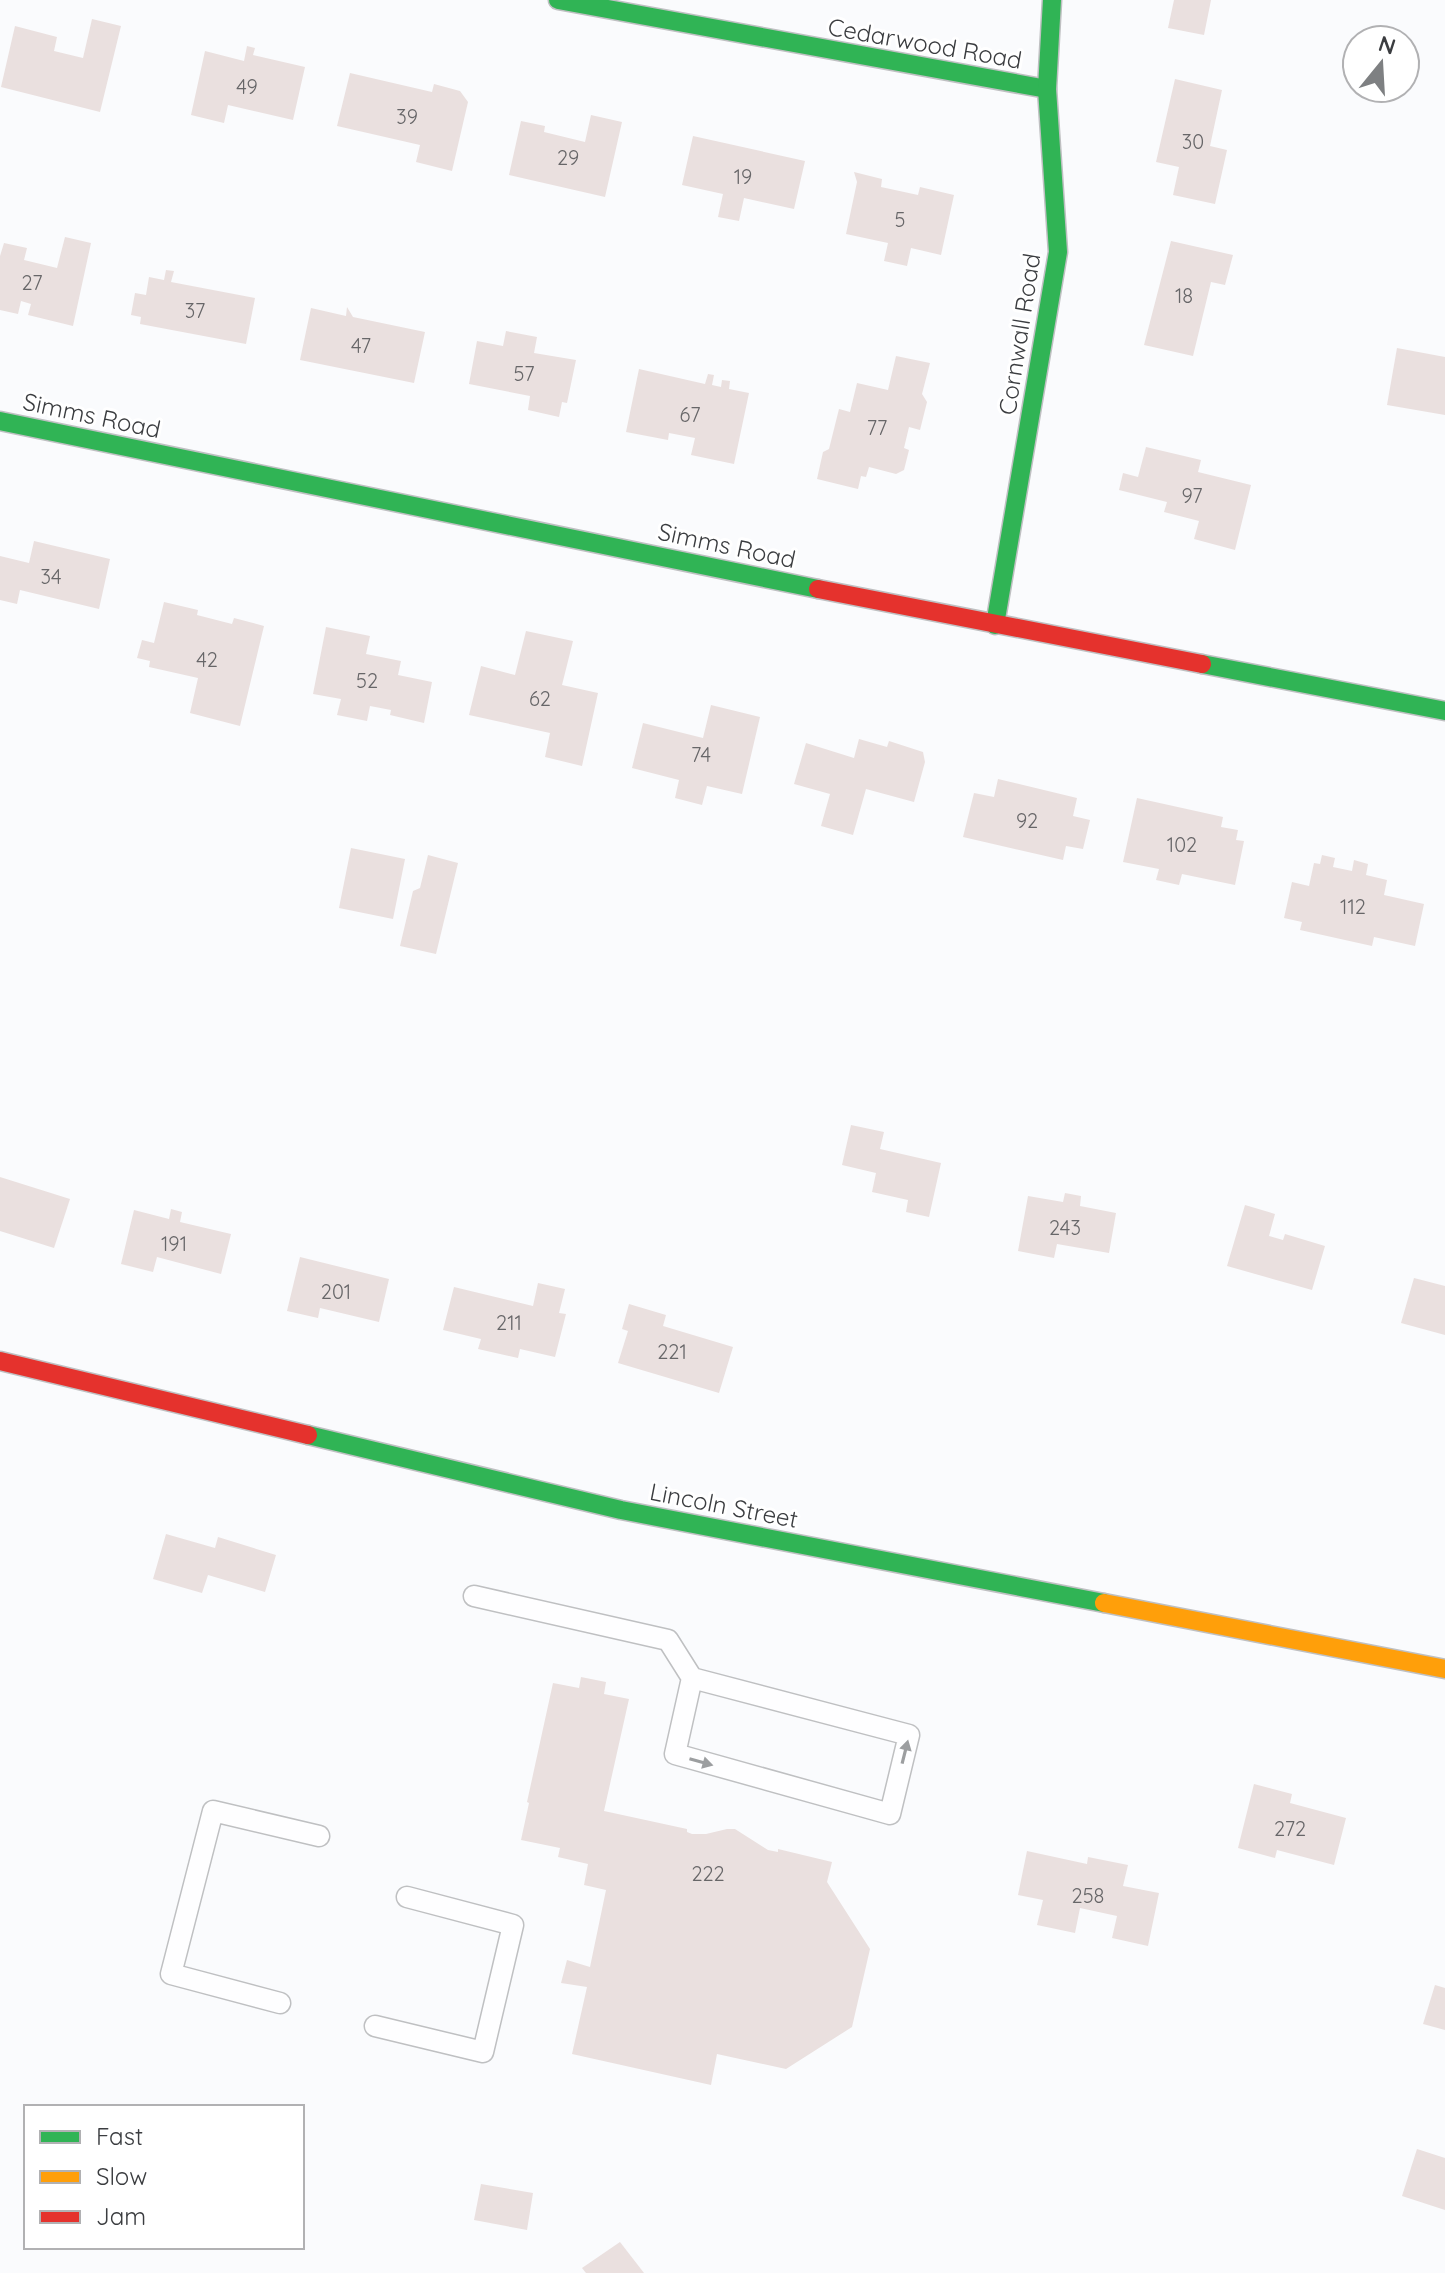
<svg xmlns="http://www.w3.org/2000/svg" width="1445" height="2273" viewBox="0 0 1445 2273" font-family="Quicksand,sans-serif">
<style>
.building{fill:#eae0df}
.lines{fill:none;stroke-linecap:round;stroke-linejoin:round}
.lane-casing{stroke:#bfc0c2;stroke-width:23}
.fast-casing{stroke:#bfc0c2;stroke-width:21}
.slow-casing{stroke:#bfc0c2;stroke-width:21}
.jam-casing{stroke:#bfc0c2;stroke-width:21}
.lane{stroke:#fefeff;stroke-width:20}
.fast{stroke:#30b455;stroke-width:18}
.slow{stroke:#ff9f0a;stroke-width:18}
.jam{stroke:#e5322d;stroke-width:18}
.oneway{fill:#9c9ea0}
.labels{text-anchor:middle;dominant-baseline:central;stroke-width:6;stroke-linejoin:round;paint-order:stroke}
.number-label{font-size:20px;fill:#676668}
.street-label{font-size:24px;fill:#3b3d40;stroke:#fff}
</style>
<rect width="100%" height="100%" fill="#fafbfd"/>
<g class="building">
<path d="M1174 0H1211L1204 35 1168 28Z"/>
<path d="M92 19 121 26 100 112 1 87 15 26 57 37 54 51 83 58Z"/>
<path d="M247 46 255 48 253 55 305 67 293 120 228 105 224 123 191 115 205 51 244 61Z"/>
<path d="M350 73 432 92 434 84 460 91 468 102 452 171 416 162 420 145 337 126Z"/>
<path d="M1175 79 1222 90 1210 146 1227 150 1215 204 1173 195 1179 167 1156 162Z"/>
<path d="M591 115 622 122 605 197 509 175 521 121 545 126 544 132 585 142Z"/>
<path d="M693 136 805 161 794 209 744 198 739 221 718 217 723 194 682 185Z"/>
<path d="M854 172 882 179 881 187 918 195 920 187 954 195 941 255 911 248 907 266 884 261 888 243 846 234 857 182Z"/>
<path d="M65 237 91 243 73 326 28 315 31 304 21 301 18 314 0 310V256L4 243 27 248 24 260 57 268Z"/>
<path d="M1171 241 1233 255 1225 285 1211 282 1193 356 1144 345Z"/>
<path d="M166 270 174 271 171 282 255 298 246 344 140 324 141 317 131 315 135 293 146 295 149 277 164 280Z"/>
<path d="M347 307 353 317 425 332 414 383 300 360 311 308 346 316Z"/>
<path d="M506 331 537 337 534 353 576 360 567 403 562 402 559 417 528 410 530 396 469 384 477 341 503 346Z"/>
<path d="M1397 348 1445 357V415L1387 405Z"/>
<path d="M896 356 930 363 922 394 927 402 920 430 909 427 904 448 909 450 904 470 896 474 869 467 866 477 861 476 858 489 817 479 823 452 829 449 839 409 850 412 857 383 888 390Z"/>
<path d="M639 369 705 384 708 374 714 375 712 385 721 387 722 380 730 381 729 389 749 393 734 464 691 455 695 438 669 433 668 440 626 432Z"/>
<path d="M1146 447 1201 460 1198 472 1251 485 1235 550 1194 539 1199 521 1164 512 1167 502 1119 490 1123 473 1138 477Z"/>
<path d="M34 541 110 559 99 609 20 590 17 604 0 600V556L29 563Z"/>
<path d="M164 602 198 610 197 615 232 624 234 618 264 626 240 726 190 713 198 678 149 667 150 661 137 658 142 640 154 643Z"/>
<path d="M326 627 370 636 366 654 401 661 398 675 432 682 424 723 390 715 391 710 370 706 367 721 337 715 341 699 313 694Z"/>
<path d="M526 631 573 641 562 685 598 693 582 766 545 757 550 733 469 715 481 666 515 675Z"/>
<path d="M711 705 760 717 742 794 707 786 702 805 675 798 679 780 632 768 643 723 703 738Z"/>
<path d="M859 739 887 747 889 741 923 752 925 762 914 802 866 789 853 835 821 826 830 794 794 784 806 743 854 758Z"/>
<path d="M998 779 1077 798 1073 816 1090 820 1083 849 1066 846 1063 860 963 837 974 793 994 797Z"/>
<path d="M1137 798 1223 817 1221 827 1238 830 1236 840 1244 841 1235 885 1182 874 1179 885 1156 880 1159 869 1123 862Z"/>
<path d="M351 848 405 859 393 919 339 908Z"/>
<path d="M428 855 458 863 436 954 400 946 413 891 420 888Z"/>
<path d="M1322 855 1335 858 1333 867 1352 871 1354 860 1368 864 1366 875 1387 880 1384 895 1424 904 1415 946 1374 937 1372 946 1300 930 1302 922 1284 918 1292 882 1309 886 1314 863 1320 864Z"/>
<path d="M851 1125 884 1132 880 1149 941 1163 929 1217 906 1212 908 1200 872 1192 876 1173 842 1165Z"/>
<path d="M0 1177 70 1199 54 1248 0 1231Z"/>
<path d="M1065 1193 1081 1196 1080 1206 1116 1213 1109 1253 1057 1244 1054 1258 1018 1251 1028 1196 1063 1202Z"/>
<path d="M1245 1205 1275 1214 1269 1236 1283 1240 1285 1234 1325 1246 1312 1290 1227 1266Z"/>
<path d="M171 1209 182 1212 180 1222 231 1234 221 1274 157 1257 153 1272 121 1264 134 1210 169 1219Z"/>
<path d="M300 1257 389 1279 379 1322 320 1308 318 1318 287 1311Z"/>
<path d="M1414 1278 1445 1286V1335L1401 1323Z"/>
<path d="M538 1283 565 1289 559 1313 566 1314 555 1357 520 1349 518 1358 478 1349 481 1339 443 1330 454 1287 533 1306Z"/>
<path d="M629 1304 666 1315 663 1326 733 1347 719 1393 618 1363 628 1331 622 1329Z"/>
<path d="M166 1534 215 1548 218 1537 276 1555 265 1592 208 1575 202 1593 153 1579Z"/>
<path d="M581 1677 606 1682 604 1694 629 1699 604 1811 687 1829V1832L692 1834H706L727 1829H735L768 1850 778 1852V1849L832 1862 827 1882 870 1949 852 2027 786 2069 717 2054 711 2085 572 2054 587 1987 561 1983 567 1960 590 1967 606 1890 584 1885 588 1864 558 1857 560 1848 521 1840 529 1803 527 1802 553 1683 579 1688Z"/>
<path d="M1254 1784 1292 1794 1290 1803 1346 1818 1334 1865 1277 1850 1275 1858 1238 1848Z"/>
<path d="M1027 1851 1087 1864 1088 1857 1128 1865 1123 1886 1159 1893 1148 1946 1112 1938 1117 1916 1080 1908 1075 1933 1037 1925 1043 1900 1018 1895Z"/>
<path d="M1435 1985 1445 1988V2030L1423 2024Z"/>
<path d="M1417 2149 1445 2158V2210L1402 2196Z"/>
<path d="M481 2184 533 2193 527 2230 474 2220Z"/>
<path d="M620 2242 644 2273H586L582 2268Z"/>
</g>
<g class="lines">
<g class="lane-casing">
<g id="lane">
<path d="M474 1596 668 1640 692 1678 909 1735 890 1814 675 1754 692 1678"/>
<path d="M280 2003 171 1974 213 1811 319 1836"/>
<path d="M375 2026 483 2052 513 1925 407 1897"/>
</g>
</g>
<g class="fast-casing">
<g id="fast">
<path d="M558 0 1047 89"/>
<path d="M0 421 818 589"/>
<path d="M995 625 1058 252 1047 89 1052 0"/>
<path d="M1202 664 1445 711"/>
<path d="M308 1435 621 1510 1104 1603"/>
</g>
</g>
<g class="slow-casing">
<path id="slow" d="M1104 1603 1445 1669"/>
</g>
<g class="jam-casing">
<g id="jam">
<path d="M818 589 1202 664"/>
<path d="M0 1361 308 1435"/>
</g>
</g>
<use href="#lane" class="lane"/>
<use href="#fast" class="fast"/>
<use href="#slow" class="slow"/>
<use href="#jam" class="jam"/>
</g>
<defs><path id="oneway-solid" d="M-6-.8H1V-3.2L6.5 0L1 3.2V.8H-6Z" transform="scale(2)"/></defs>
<g class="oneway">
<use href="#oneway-solid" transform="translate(905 1752) rotate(-76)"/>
<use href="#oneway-solid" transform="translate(701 1762) rotate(16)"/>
</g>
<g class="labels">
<g class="number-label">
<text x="247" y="86">49</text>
<text x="407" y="116">39</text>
<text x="1193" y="141">30</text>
<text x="568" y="157">29</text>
<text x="743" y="176">19</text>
<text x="900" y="219">5</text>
<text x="32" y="282">27</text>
<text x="1184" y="295">18</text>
<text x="195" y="310">37</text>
<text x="361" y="345">47</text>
<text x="524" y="373">57</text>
<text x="690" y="414">67</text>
<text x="877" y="427">77</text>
<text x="1192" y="495">97</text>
<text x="51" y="576">34</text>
<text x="207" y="659">42</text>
<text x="367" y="680">52</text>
<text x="540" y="698">62</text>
<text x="701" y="754">74</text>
<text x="1027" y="820">92</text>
<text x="1182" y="844">102</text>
<text x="1353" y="906">112</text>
<text x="1065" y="1227">243</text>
<text x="174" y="1243">191</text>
<text x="336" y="1291">201</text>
<text x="509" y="1322">211</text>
<text x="672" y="1351">221</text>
<text x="1290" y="1828">272</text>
<text x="708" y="1873">222</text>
<text x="1088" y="1895">258</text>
</g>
<g class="street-label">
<text transform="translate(925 43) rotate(10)">Cedarwood Road</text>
<text transform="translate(1019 334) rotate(-81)">Cornwall Road</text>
<text transform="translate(92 415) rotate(12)">Simms Road</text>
<text transform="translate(727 545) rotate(12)">Simms Road</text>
<text transform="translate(724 1505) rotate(11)">Lincoln Street</text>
</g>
</g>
<rect x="24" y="2105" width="280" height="144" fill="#ffffff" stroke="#b1b1b3" stroke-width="2"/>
<rect x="40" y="2131" width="40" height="12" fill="#30b455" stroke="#b1b1b3" stroke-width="2"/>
<text x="96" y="2145" font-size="24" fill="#3b3d40">Fast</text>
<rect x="40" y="2171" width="40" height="12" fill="#ff9f0a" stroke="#b1b1b3" stroke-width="2"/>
<text x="96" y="2185" font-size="24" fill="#3b3d40">Slow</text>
<rect x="40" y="2211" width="40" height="12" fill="#e5322d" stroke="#b1b1b3" stroke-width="2"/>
<text x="96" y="2225" font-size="24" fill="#3b3d40">Jam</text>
<g transform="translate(1381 64) rotate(18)"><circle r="38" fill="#ffffff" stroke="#b1b1b3" stroke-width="2"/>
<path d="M0-6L14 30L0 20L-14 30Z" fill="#7e8082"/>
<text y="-12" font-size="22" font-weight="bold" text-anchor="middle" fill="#3b3d40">N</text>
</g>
</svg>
